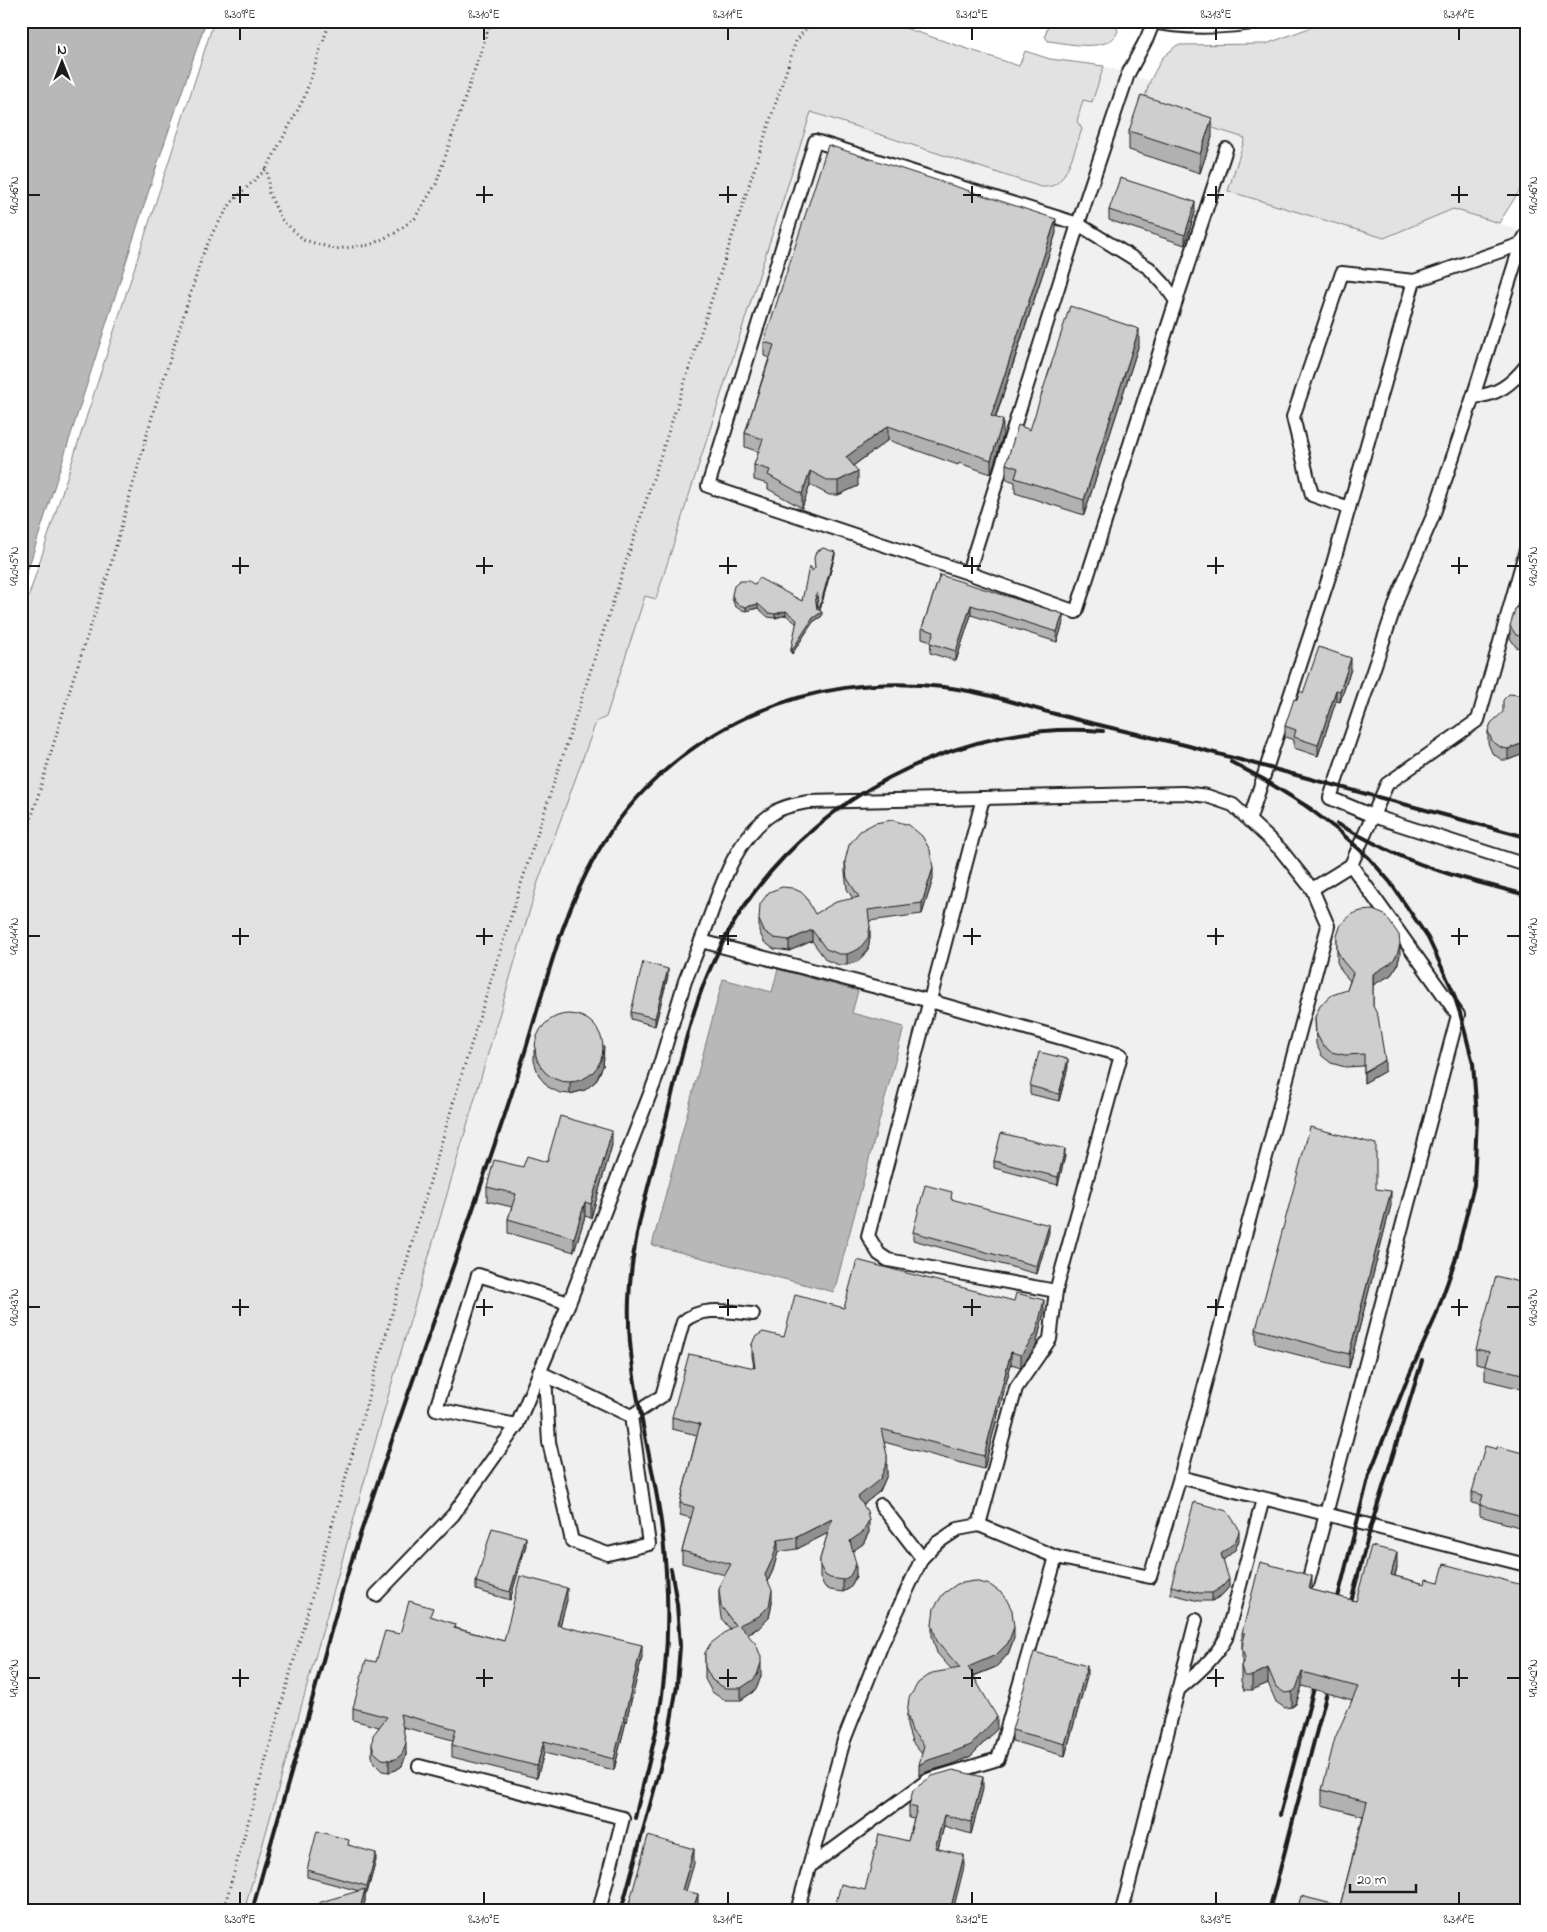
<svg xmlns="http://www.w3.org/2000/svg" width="1547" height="1932" viewBox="0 0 1547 1932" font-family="'Indie Flower',sans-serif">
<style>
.built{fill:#f0f0f0}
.green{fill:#e2e2e2;stroke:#7f7f7f}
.water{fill:#b8b8b8;stroke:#7a7a7a}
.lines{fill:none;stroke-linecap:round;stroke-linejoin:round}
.service-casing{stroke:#1c1c1c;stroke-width:16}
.path{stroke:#1c1c1c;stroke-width:3;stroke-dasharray:1 4;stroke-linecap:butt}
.service{stroke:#fff;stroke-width:12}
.rail{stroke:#1c1c1c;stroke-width:4}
.wall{fill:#b1b1b1;stroke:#1c1c1c}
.shaded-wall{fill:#909090;stroke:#1c1c1c}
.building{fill:#cecece;stroke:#1c1c1c}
.ticks{fill:none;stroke:#1c1c1c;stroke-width:2}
.neatline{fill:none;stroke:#1c1c1c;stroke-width:2}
.ticks-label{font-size:12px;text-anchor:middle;fill:#1c1c1c}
</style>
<rect width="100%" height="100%" fill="#fff"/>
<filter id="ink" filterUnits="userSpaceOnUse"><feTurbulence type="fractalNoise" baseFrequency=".02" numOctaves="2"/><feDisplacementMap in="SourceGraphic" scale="10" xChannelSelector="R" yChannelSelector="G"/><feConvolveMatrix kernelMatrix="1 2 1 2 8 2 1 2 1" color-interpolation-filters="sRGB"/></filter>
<g filter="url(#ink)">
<path class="built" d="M1104 66 1150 81 1142 106 1245 138 1228 191 1384 238 1453 209 1499 223 1526 234V1911H244L389 1393 538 882 596 722 606 717 645 595 657 598 811 112 1041 187 1055 185 1061 180 1065 172 1083 100 1092 102Z"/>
<g class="green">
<path d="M214 21H884L1019 66 1025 51 1050 59 1104 66 1092 102 1083 100 1077 121 1082 129C1077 143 1068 176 1056 184 1051 187 1046 187 1041 187L811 112 656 599 645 596 606 717 596 722 538 882 389 1393 244 1911H21V620Z"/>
<path d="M1045 21H1115L1118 31C1110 54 1067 43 1048 41L1045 36 1049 23Z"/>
<path d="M1328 21H1526V184L1521 188 1499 223 1453 209 1384 238 1228 191 1245 138 1142 106 1150 81 1162 58 1177 45 1266 44Z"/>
</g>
<g class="water">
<path d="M21 21H206L156 168 21 591Z"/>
<path d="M778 969 858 991 852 1013 904 1027 834 1292 652 1245 723 979 772 992Z"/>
</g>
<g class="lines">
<g class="service-casing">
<g id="service">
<path d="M1146 21C1184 29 1227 28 1265 21"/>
<path d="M1526 235 1521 244 1473 397 1433 516 1399 594 1330 798 1373 816 1526 865"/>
<path d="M1176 301 1226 149"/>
<path d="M1473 397C1497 395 1511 385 1526 366"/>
<path d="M1349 508 1312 495 1293 417 1342 273 1414 281"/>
<path d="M968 573 1076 612 1176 301 1164 284 1149 268 1078 224 815 141 708 486 968 573 1078 224 1128 74 1147 38 1153 23"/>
<path d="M983 798 808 802C797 804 784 806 775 812 732 838 718 897 701 941L930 1001 1121 1055 1056 1291"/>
<path d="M1249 821 1330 574 1414 281 1521 244 1524 248"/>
<path d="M569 1303 517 1425 436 1409 478 1275 569 1303 655 1081 685 981 701 941"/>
<path d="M539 1372 631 1416 649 1544 608 1554 572 1541 549 1442 545 1376"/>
<path d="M631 1416 662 1396 683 1322C701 1305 731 1312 753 1314"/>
<path d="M1180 1477 1328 926 1312 889"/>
<path d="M881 1505 922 1558"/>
<path d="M979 1525 1016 1388 1050 1339 1056 1291 888 1260 879 1254 868 1236 983 798 1183 793 1207 796 1233 805 1280 849 1312 889 1351 865"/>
<path d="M1308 1582 1458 1015 1351 865 1387 784 1478 720 1526 550"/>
<path d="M376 1595 453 1515 517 1425"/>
<path d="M1179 1689C1198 1673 1214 1659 1226 1638L1263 1499"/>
<path d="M419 1766 623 1818 599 1911"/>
<path d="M809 1867 928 1780 998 1759 1056 1557 1150 1577 1180 1477 1526 1565"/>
<path d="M797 1911 844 1740 882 1644 922 1558 937 1543 958 1529 979 1525 1056 1557"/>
<path d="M1122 1911 1196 1620"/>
</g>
</g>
<g class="path">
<path d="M330 21 304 98 267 168 269 193 281 219 304 240 335 249 370 245 395 233 415 218 436 184 491 21"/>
<path d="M21 862 32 816 73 679 108 574 153 413 203 254 214 230 231 203 267 168"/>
<path d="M223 1911 415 1232 460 1080 521 884 796 41 812 21"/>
</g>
<use href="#service" class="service"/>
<g class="rail">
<path d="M1231 762 1263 779 1311 809"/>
<path d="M1306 806 1339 831 1369 858 1390 882 1428 938 1452 989 1460 1013 1473 1063 1477 1117 1474 1185 1455 1261 1435 1318 1407 1380 1369 1475 1335 1609"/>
<path d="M1337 824C1357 834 1376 845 1396 854 1437 873 1482 883 1526 895"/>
<path d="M1348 1613 1371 1526 1422 1361"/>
<path d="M1280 1815 1317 1677"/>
<path d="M635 1818C642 1788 651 1757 657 1726 670 1659 670 1589 661 1522 651 1448 626 1376 629 1300 631 1241 649 1184 664 1127 677 1077 687 1024 707 976 725 933 751 891 784 857 864 773 987 721 1103 731"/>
<path d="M252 1911C270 1845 289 1780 308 1714 322 1666 334 1617 349 1569 390 1439 439 1311 482 1182 498 1134 515 1087 529 1038 548 975 563 913 596 855 631 793 687 744 751 715 810 688 879 679 943 687 981 691 1018 704 1055 714 1098 725 1141 735 1185 745L1526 837"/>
<path d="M621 1911 667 1743 677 1686 680 1646 677 1604 671 1569"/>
<path d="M1269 1911 1330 1681"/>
</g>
</g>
<g class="wall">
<path d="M1129 131 1212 137 1200 173 1129 150Z"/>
<path d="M1109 210 1195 212 1185 245 1109 220Z"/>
<path d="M1056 233 996 417 1003 435 991 474 959 463 958 465 888 440 853 466 858 486 838 495H829L810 485 802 508 768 489V484L754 480V465L759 452 745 447V433L769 358 764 356V342Z"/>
<path d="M1139 344 1084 515 1015 493V482L1006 479V464L1030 430Z"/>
<path d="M835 555 820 610H818L817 597 815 598 817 609 822 616 813 622 792 654 791 653V649L797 624 786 615 775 618 768 617 758 608 746 611 739 609 735 606 732 599V595L755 585 802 601 812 571Z"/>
<path d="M940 575 1063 623 1057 642 971 615 956 661 930 653 931 641 922 638V628Z"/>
<path d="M1526 605V649L1516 647 1510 638V626Z"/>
<path d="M1351 669 1340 702 1336 701 1318 756 1294 748V740L1285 737V726L1297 700 1303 693Z"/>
<path d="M1526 703V753L1508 760H1502L1492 753 1488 743V731Z"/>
<path d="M1526 779V795L1525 794V783Z"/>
<path d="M845 861 933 879 922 914 869 921 870 938 868 949 859 961 847 965H839L826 960 812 941 789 951 774 949 764 942 759 931V920L815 914 853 899 847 889 845 872Z"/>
<path d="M1337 936 1400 955 1397 966 1391 975 1373 985V1006L1385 1071 1364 1083V1066L1345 1067 1331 1063 1322 1056 1316 1044 1315 1017 1347 990 1350 981 1342 972 1337 962Z"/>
<path d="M668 976 655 1026 631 1019V1012Z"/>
<path d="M534 1050 604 1057 603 1066 596 1081 585 1090 570 1094 560 1093 548 1087 539 1076 534 1061Z"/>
<path d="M1068 1067 1059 1101 1030 1094V1086Z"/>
<path d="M612 1145 591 1218 585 1216 574 1252 508 1233V1219L512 1207 487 1201V1187L523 1167Z"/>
<path d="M1065 1156 1058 1185 994 1168V1161Z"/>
<path d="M1376 1189 1391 1205 1349 1368 1256 1344V1329Z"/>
<path d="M952 1200 1049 1232 1037 1274 913 1240V1232Z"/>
<path d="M1526 1284V1390L1485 1380V1366L1476 1364V1349Z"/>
<path d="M844 1308 1044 1312 1036 1346 1021 1367 1011 1364 984 1469 884 1442 887 1475 880 1491 863 1505 869 1532 863 1544 852 1551 856 1576 850 1588 843 1592 830 1590 825 1587 820 1578V1559L828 1533 797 1549 778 1552 773 1570 768 1581 772 1602 769 1618 759 1628 747 1634 761 1676 757 1687 753 1692 741 1700H725L718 1696 712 1692 705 1679V1653L730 1629 721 1618 719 1602V1590L725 1575 682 1563V1551L691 1518 680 1515V1503L697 1435 672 1429V1417L754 1368 752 1356V1344L784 1337Z"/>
<path d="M1497 1449 1526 1454V1529L1480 1516V1505L1472 1503V1492Z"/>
<path d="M1239 1540 1235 1550 1223 1560 1229 1587 1222 1595 1212 1601H1199L1171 1594V1586Z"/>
<path d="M526 1545 510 1600 476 1590V1582Z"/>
<path d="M1397 1567 1395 1576 1425 1584 1439 1582 1526 1586 1340 1906 1363 1816 1322 1805V1790L1352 1700 1302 1686 1296 1704 1292 1707 1285 1708 1276 1702 1268 1683 1252 1690H1244L1241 1681V1666L1242 1664V1633L1312 1590 1356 1601Z"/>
<path d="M567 1600 560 1626 642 1657 614 1770 544 1753 537 1778 452 1757V1745L453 1740 403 1727 406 1755 402 1766 396 1770 389 1772 382 1771 374 1763 372 1757V1745L379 1727 353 1720V1708L376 1662 400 1634 433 1617 455 1628 504 1641Z"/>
<path d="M932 1625 1014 1638 1008 1654 996 1667 974 1676 997 1729 971 1756 950 1765 926 1772 919 1776 922 1754 912 1742 907 1726V1714L952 1670 937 1653 932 1636Z"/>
<path d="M1087 1677 1065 1756 1012 1741V1730Z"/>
<path d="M983 1789 971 1834 944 1826 938 1849 964 1867 865 1890 908 1841 914 1819 909 1818V1806Z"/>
<path d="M349 1845 376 1860 367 1893H365V1901L363 1907 359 1891 307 1877V1870Z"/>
</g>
<g class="shaded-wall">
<path d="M1212 118V137L1200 173V154Z"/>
<path d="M1195 202V212L1185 245V235Z"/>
<path d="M1056 219V233L991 430V416Z"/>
<path d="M1139 329V344L1084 515V500Z"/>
<path d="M1003 420V435L991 474V460Z"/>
<path d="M888 426V440L846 471V457Z"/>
<path d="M810 471V485L802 508V494Z"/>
<path d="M858 471V486L838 495V481Z"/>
<path d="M835 552V555L820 610V606Z"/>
<path d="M758 604V608L746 611V607Z"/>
<path d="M971 605V615L956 661V651Z"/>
<path d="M786 611V615L775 618V614Z"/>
<path d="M822 612V616L813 622 792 654V650L813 618Z"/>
<path d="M1063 614V623L1057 642V632Z"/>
<path d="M1351 658V669L1340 702V691Z"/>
<path d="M1336 690V701L1318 756V745Z"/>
<path d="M1526 742V753L1508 760V749Z"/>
<path d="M933 868V879L922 914V903Z"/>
<path d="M870 926V938L868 949 859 961 847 965V954Z"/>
<path d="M812 930V941L789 951V940Z"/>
<path d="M1400 944V955L1397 966 1391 975 1373 985V974Z"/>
<path d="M668 969V976L655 1026V1018Z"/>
<path d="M604 1046 603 1066 596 1081 585 1090 570 1094V1083Z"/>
<path d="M1068 1059V1067L1059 1101V1094Z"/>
<path d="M1385 1060V1071L1364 1083V1072Z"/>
<path d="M612 1131V1145L591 1218V1204Z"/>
<path d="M1065 1149V1156L1058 1185V1177Z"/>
<path d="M1391 1191V1205L1349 1368V1354Z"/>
<path d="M585 1202V1216L574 1252V1238Z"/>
<path d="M1049 1225V1232L1037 1274V1266Z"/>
<path d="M1044 1300V1312L1036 1346 1021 1367V1355Z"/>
<path d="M1011 1352V1364L984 1469V1456Z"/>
<path d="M887 1455V1475L880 1491 858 1509V1497Z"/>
<path d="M832 1519V1531L797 1549V1537Z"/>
<path d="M869 1520V1532L863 1544 850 1553V1541Z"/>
<path d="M1239 1532V1540L1235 1550 1221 1562V1554Z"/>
<path d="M526 1537V1545L510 1600V1592Z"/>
<path d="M778 1540V1552L773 1570 765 1587V1575Z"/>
<path d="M1397 1552V1567L1391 1590V1575Z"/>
<path d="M856 1564V1576L850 1588 843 1592V1580Z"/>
<path d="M1312 1576V1591L1309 1589Z"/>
<path d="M1229 1579V1587L1222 1595 1212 1601V1593Z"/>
<path d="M567 1588V1600L557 1637V1625Z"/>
<path d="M772 1590V1602L769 1618 759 1628 739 1637V1625Z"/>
<path d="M1014 1627V1638L1008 1654 996 1667 968 1678V1667Z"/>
<path d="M642 1645V1657L614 1770V1759Z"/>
<path d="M761 1663V1676L757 1687 753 1692 741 1700V1688Z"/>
<path d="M1087 1666V1677L1065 1756V1744Z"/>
<path d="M1268 1668V1683L1252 1690V1676Z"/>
<path d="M1302 1672V1686L1296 1704 1292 1707V1692Z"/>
<path d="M997 1717V1729L971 1756 950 1765 926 1772 919 1776V1765Z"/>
<path d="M544 1741V1753L537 1778V1766Z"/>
<path d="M406 1743V1755L402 1766 396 1770 389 1772V1760Z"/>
<path d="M983 1777V1789L971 1834V1822Z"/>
<path d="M944 1815V1826L935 1859V1848Z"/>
<path d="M694 1849V1864L682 1905V1890Z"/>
<path d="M376 1853V1860L367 1893V1886Z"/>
<path d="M964 1855V1867L953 1911H950Z"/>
<path d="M365 1889V1901L362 1911 361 1905Z"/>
<path d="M698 1894V1910L697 1911 693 1909Z"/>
</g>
<g class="building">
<path d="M1141 95 1212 118 1200 154 1129 131Z"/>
<path d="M828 145 1056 219 991 416 1003 420 991 460 959 449 958 450 888 426 846 457 858 471 838 481H829L810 471 802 494 768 475 770 470 754 465 763 439 745 433 774 345 764 342Z"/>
<path d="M1120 178 1195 202 1185 235 1109 210Z"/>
<path d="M1070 306 1139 329 1084 500 1015 478 1018 468 1006 464 1018 425 1030 430Z"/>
<path d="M823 548 835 552 820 606H818L817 593 815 595 817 609 822 612 813 618 792 650 791 649 797 620 786 611 775 614 768 613 758 604 746 607 739 605 735 602 732 595 734 586 740 581H749L755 585 759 578 802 601 809 567H811L812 571 815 568 814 558 816 552Z"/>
<path d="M940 575 1063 614 1057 632 971 605 956 651 930 643 934 632 922 628Z"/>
<path d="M1521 605H1526V638L1516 635 1510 626 1515 609Z"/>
<path d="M1319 647 1351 658 1340 691 1336 690 1318 745 1294 737 1296 730 1285 726 1294 699 1297 700 1300 691 1303 693Z"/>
<path d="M1509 694 1518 695 1526 703V742L1508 749 1502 748 1492 741 1488 731 1491 723 1503 712V700Z"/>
<path d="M892 820 909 825 922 836 930 850 933 868 922 903 868 910 870 926 868 938 859 949 847 954H839L826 949 812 930 789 940 774 938 764 931 759 920 760 904 769 892 782 887 792 888 801 892 806 897 815 914 836 902 859 897 847 878 845 861 849 845 860 831 875 823Z"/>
<path d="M1373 910 1385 915 1399 935 1400 944 1397 955 1391 963 1373 974V1006L1378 1016 1385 1060 1364 1072V1054L1345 1055 1331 1052 1322 1044 1316 1033 1315 1017 1320 1006 1332 995 1347 990 1353 973 1342 960 1337 950V936L1341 924 1352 914 1361 911Z"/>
<path d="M643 962 668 969 655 1018 631 1012Z"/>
<circle cx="569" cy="1048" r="34"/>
<path d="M1039 1052 1068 1059 1059 1094 1030 1086Z"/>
<path d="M560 1116 612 1131 591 1204 585 1202 574 1238 508 1219 516 1194 487 1187 494 1160 523 1167 527 1156 547 1162Z"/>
<path d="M1310 1127 1376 1144V1189L1391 1191 1349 1354 1256 1329Z"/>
<path d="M1001 1133 1065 1149 1058 1177 994 1161Z"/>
<path d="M925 1185 952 1192 951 1199 1049 1225 1037 1266 913 1232Z"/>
<path d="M857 1260 1014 1301 1016 1293 1044 1300 1036 1333 1021 1355 1011 1352 984 1456 881 1429 887 1455V1462L880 1479 858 1497 867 1511 869 1520 863 1532 850 1541 856 1564 850 1576 843 1580 830 1578 825 1575 820 1566V1559L832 1519 797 1537 778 1540 773 1558 765 1575 772 1590 769 1606 759 1616 739 1625 756 1644 761 1657V1663L757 1675 753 1680 741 1688H725L718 1684 712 1680 705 1667V1653L710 1644 735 1625 721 1606 719 1590 721 1582 731 1564 682 1551 694 1507 680 1503 700 1424 672 1417 689 1354 755 1368 752 1344 755 1337 763 1332 784 1337 795 1295 844 1308Z"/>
<path d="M1496 1276 1526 1284V1375L1485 1365 1489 1352 1476 1349Z"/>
<path d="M1485 1446 1497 1449V1446L1526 1454V1517L1480 1505 1483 1495 1472 1492Z"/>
<path d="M1194 1502 1227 1511 1238 1527 1239 1532 1235 1542 1221 1554 1229 1579 1222 1587 1212 1593H1199L1171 1586Z"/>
<path d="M492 1528 526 1537 510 1592 476 1582Z"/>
<path d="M1371 1546 1397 1552 1391 1575 1425 1584 1426 1579 1439 1582 1444 1564 1526 1586V1911H1297L1301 1896 1340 1906 1367 1802 1322 1790 1335 1738 1358 1687 1302 1672 1296 1689 1292 1692 1285 1693 1276 1687 1268 1668 1252 1676H1244L1241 1666 1245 1658 1242 1648 1245 1633H1242L1260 1562 1312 1576 1309 1589 1356 1601Z"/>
<path d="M520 1576 567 1588 557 1625 642 1645 614 1759 544 1741 537 1766 452 1745 456 1729 400 1714 406 1743 402 1754 396 1759 389 1760 382 1759 374 1752 372 1745 373 1735 387 1717 353 1708 366 1660 376 1662 385 1631 400 1634 409 1601 433 1608 430 1616 455 1624 454 1628 504 1641Z"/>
<path d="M974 1581 990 1585 1004 1595 1012 1610 1014 1627 1008 1643 996 1655 968 1667 997 1717 971 1745 950 1753 926 1761 919 1765 924 1745 912 1731 907 1714 909 1698 918 1683 932 1673 960 1668 937 1641 932 1625 934 1608 943 1594 957 1584Z"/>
<path d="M1034 1652 1087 1666 1065 1744 1012 1730Z"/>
<path d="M953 1770 983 1777 971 1822 944 1815 935 1848 964 1855 950 1911H834L841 1884 865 1890 879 1834 908 1841 917 1808 909 1806 913 1790 932 1776Z"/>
<path d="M317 1831 349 1840 348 1845 376 1853 367 1886 307 1870Z"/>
<path d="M648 1836 694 1849 682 1890 698 1894 693 1909 700 1911H627Z"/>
<path d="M365 1889 361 1905 367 1911H310L321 1902Z"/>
</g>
</g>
<path class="ticks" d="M240 28V40M484 28V40M728 28V40M972 28V40M1216 28V40M1459 28V40M240 186V203M484 186V203M728 186V203M972 186V203M1216 186V203M1459 186V203M28 195H40M232 195H249M476 195H493M719 195H737M963 195H981M1207 195H1224M1451 195H1468M1507 195H1520M240 557V574M484 557V574M728 557V574M972 557V574M1216 557V574M1459 557V574M28 566H40M232 566H249M476 566H493M719 566H737M963 566H981M1207 566H1224M1451 566H1468M1507 566H1520M240 928V945M484 928V945M728 928V945M972 928V945M1216 928V945M1459 928V945M28 936H40M232 936H249M476 936H493M719 936H737M963 936H981M1207 936H1224M1451 936H1468M1507 936H1520M240 1299V1316M484 1299V1316M728 1299V1316M972 1299V1316M1216 1299V1316M1459 1299V1316M28 1307H40M232 1307H249M476 1307H493M719 1307H737M963 1307H981M1207 1307H1224M1451 1307H1468M1507 1307H1520M240 1669V1687M484 1669V1687M728 1669V1687M972 1669V1687M1216 1669V1687M1459 1669V1687M28 1678H40M232 1678H249M476 1678H493M719 1678H737M963 1678H981M1207 1678H1224M1451 1678H1468M1507 1678H1520M240 1892V1904M484 1892V1904M728 1892V1904M972 1892V1904M1216 1892V1904M1459 1892V1904"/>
<rect width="1547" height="1932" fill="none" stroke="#fff" stroke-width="55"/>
<g transform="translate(62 62)" stroke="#ffffff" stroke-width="4" paint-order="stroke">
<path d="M0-4L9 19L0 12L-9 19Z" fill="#1c1c1c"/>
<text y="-8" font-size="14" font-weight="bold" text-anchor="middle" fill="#1c1c1c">N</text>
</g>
<path d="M1350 1884v8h66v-8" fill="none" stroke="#1c1c1c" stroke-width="2.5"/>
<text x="1357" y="1884" font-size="15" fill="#1c1c1c" stroke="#ffffff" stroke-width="4" paint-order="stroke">20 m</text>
<rect x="28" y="28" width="1492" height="1876" class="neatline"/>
<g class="ticks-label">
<text x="240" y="18">8.309°E</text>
<text x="484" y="18">8.310°E</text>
<text x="728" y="18">8.311°E</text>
<text x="972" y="18">8.312°E</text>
<text x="1216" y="18">8.313°E</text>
<text x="1459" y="18">8.314°E</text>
<text transform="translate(14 195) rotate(-90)" y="4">49.046°N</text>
<text transform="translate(1533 195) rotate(-90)" y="4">49.046°N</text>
<text transform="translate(14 566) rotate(-90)" y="4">49.045°N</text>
<text transform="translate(1533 566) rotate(-90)" y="4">49.045°N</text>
<text transform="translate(14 936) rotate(-90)" y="4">49.044°N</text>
<text transform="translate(1533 936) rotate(-90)" y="4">49.044°N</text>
<text transform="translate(14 1307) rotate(-90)" y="4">49.043°N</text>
<text transform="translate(1533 1307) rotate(-90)" y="4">49.043°N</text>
<text transform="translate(14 1678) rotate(-90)" y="4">49.042°N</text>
<text transform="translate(1533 1678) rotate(-90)" y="4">49.042°N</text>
<text x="240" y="1923">8.309°E</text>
<text x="484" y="1923">8.310°E</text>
<text x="728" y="1923">8.311°E</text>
<text x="972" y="1923">8.312°E</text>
<text x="1216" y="1923">8.313°E</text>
<text x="1459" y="1923">8.314°E</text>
</g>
</svg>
